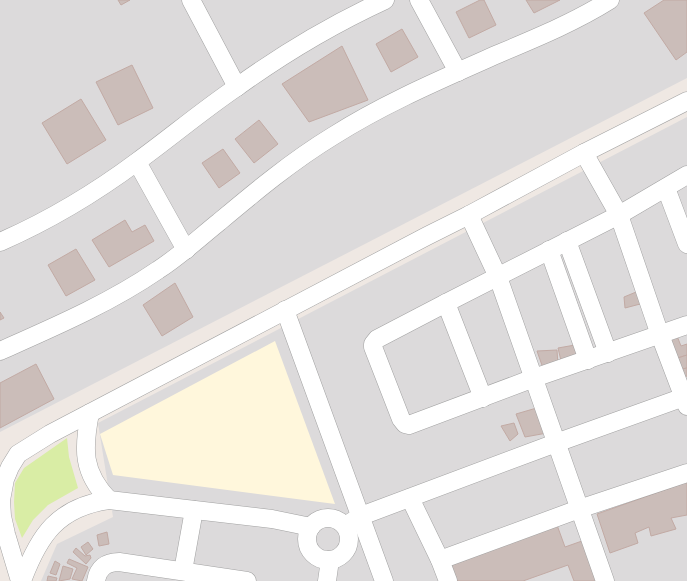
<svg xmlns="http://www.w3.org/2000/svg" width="687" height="581" viewBox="0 0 687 581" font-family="Inter,sans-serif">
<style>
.residential{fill:#dcdadb}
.education{fill:#fff7dc}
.grass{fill:#d9eda5}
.building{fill:#cbbdb9;stroke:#c2aaa4}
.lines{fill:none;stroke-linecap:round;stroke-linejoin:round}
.minor-casing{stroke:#a2a2a2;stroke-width:19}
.minor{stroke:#fff;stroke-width:18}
</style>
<rect width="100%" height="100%" fill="#efe8e3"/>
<g class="residential">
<path d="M0 0H687V78L0 432Z"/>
<path d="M687 117V581H41L57 544 113 517 98 423Z"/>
</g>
<path class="education" d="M275 341 335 504 113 475 100 434Z"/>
<path class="grass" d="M67 438 69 457 78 488 48 505 33 520 22 538 15 519 14 502 15 483 24 468Z"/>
<g class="building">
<path d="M118 0H130L121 5Z"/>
<path d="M480 0H484L496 25 469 38 456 12Z"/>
<path d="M526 0H560L534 13Z"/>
<path d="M664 0H687V52L676 60 644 13Z"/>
<path d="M402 29 418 57 391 72 376 44Z"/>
<path d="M342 46 368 100 309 122 282 84Z"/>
<path d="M132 65 153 108 118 125 96 82Z"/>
<path d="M81 99 106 140 67 164 42 123Z"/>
<path d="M259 120 278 144 254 163 235 139Z"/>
<path d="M223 149 240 173 219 188 202 163Z"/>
<path d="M125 220 132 232 145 225 154 241 109 267 92 240Z"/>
<path d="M76 249 95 280 66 296 48 265Z"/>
<path d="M175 283 193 317 162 336 143 305Z"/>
<path d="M641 290 644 303 625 308 624 297Z"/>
<path d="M0 312 4 318 0 320Z"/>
<path d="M677 336 681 346 687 344V355L674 359 668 340Z"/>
<path d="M575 345 578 358 562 365 558 348Z"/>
<path d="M557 350 558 365 544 371 537 351Z"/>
<path d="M687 355V368L682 369 678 358Z"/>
<path d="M36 364 54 399 0 428V383Z"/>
<path d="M687 368V376L685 377 682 369Z"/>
<path d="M540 407 547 433 525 437 516 414Z"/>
<path d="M514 423 518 434 510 441 501 426Z"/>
<path d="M687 482V515L671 518 676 529 651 536 649 527 635 533 638 543 610 553 597 514Z"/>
<path d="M557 525 565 547 582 541 596 581H574L568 565 523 581H453L447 564Z"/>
<path d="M107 532 109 544 99 546 97 535Z"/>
<path d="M88 542 93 549 86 555 81 547Z"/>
<path d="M76 548 85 556 90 555 91 558 86 564 73 552Z"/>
<path d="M69 559 88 567 82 581 72 579 77 568 67 563Z"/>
<path d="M55 561 60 564 56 575 50 573Z"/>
<path d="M63 566 73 569 70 579 59 581Z"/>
<path d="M48 576 57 578 56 581H47Z"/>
</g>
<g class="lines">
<g class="minor-casing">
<g id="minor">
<path d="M191 0 237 87"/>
<path d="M419 0 458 72"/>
<path d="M584 153 619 215 660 335 687 406"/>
<path d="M137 162 186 250"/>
<path d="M687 175 619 215 446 303 377 339 373 344V347L401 419 405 424 409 425 534 378 687 325"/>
<path d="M666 188 687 244"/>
<path d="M469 215 498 277 605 581"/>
<path d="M567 241 608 353"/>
<path d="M0 242C48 221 95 193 138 161 171 137 203 110 237 87 284 53 333 24 385 0"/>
<path d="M549 250 588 360"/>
<path d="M446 303 483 398"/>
<path d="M285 310 384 581"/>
<path d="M0 351C54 327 110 303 158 270 180 256 199 238 219 222 256 191 292 161 333 136 385 103 442 79 498 54 536 38 575 22 610 0"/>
<path d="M90 413C83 449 82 472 109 500"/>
<path d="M410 498 440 560 448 581"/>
<circle cx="328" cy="539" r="21"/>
<path d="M345 526 361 516 556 443 687 396"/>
<path d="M440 560 579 509 687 473"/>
<path d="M183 571 194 510"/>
<path d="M20 581 6 534 2 516 1 500 5 479 10 467 18 454 50 434 427 236 469 215 584 153 687 101"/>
<path d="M22 581C39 535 58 507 109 500L272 519 311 527"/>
<path d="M96 581C98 568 106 562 119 562L247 581"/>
<path d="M327 581 330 560"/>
</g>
</g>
<use href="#minor" class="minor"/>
</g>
</svg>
